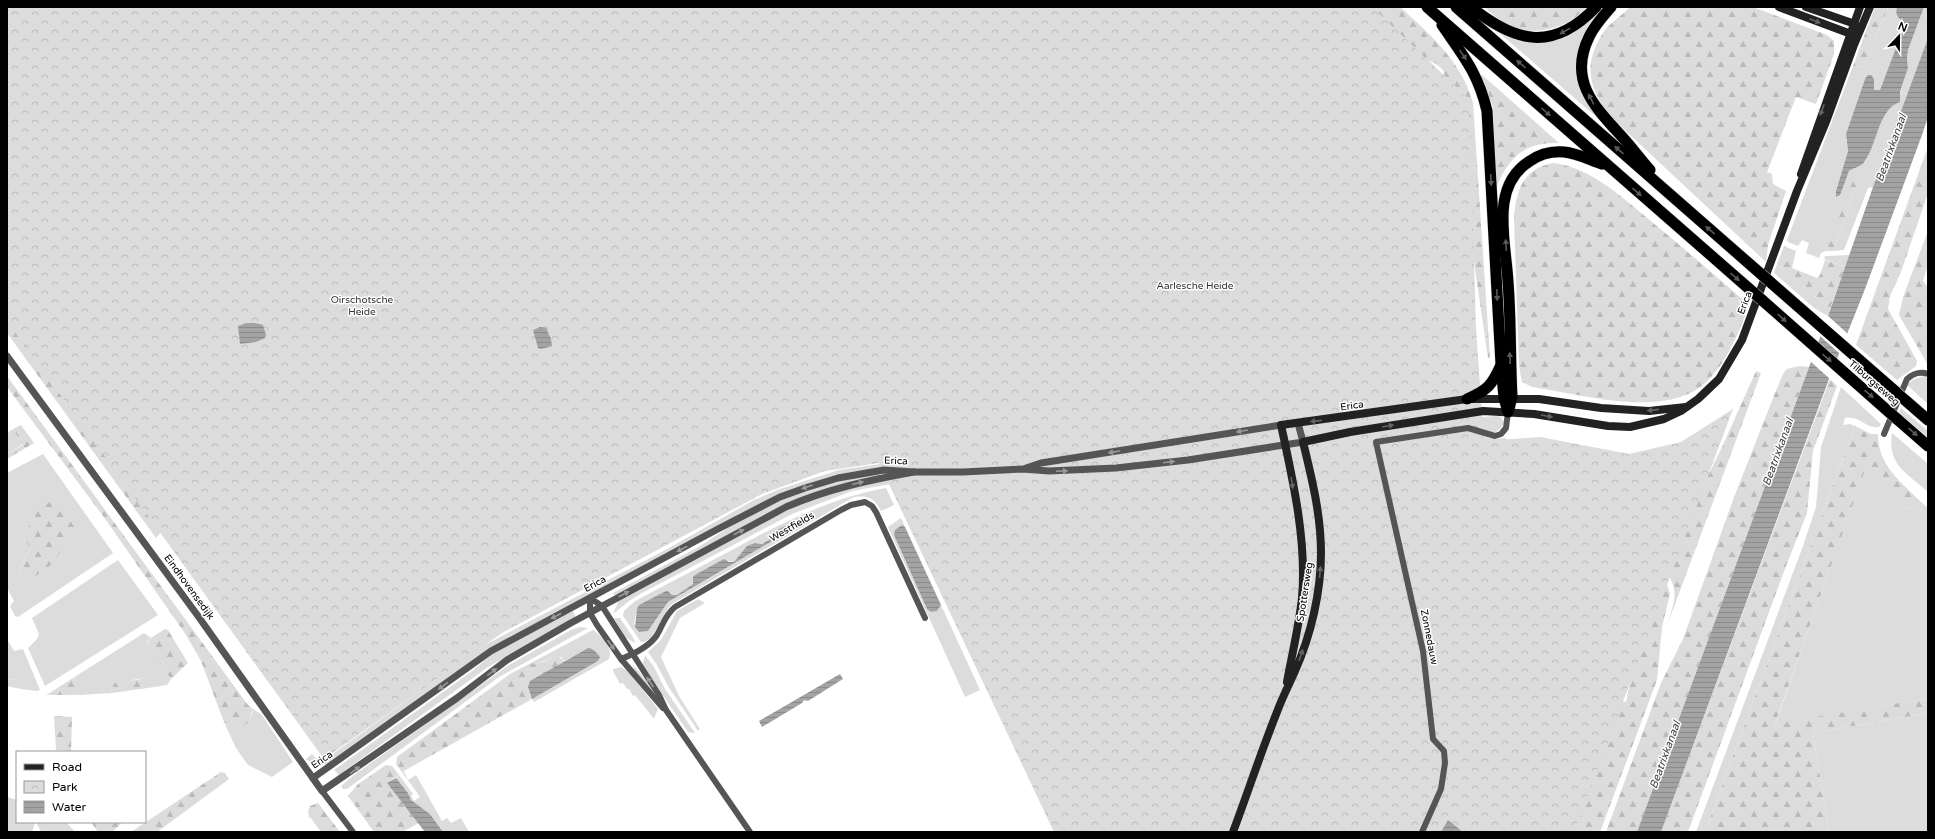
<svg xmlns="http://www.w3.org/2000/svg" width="1935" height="839" viewBox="0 0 1935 839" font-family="'Varela Round',sans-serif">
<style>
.grass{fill:#dcdcdc;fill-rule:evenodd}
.forest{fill:url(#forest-firs)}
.park{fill:url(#park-crowns)}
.water{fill:url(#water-rules)}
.pier{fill:#fff}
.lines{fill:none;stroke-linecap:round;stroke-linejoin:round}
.motorway-casing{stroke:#dbdbdb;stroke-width:12}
.minor{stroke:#555;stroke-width:6}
.tertiary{stroke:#555;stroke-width:7}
.secondary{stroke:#222;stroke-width:8}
.motorway{stroke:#000;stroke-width:11}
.motorway-bridge-casing{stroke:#dbdbdb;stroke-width:12;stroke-linecap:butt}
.motorway-bridge{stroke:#000;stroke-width:11}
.oneway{fill:#646464}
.oneway2{fill:#595959}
.oneway3{fill:#999}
.labels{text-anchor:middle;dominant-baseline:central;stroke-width:3;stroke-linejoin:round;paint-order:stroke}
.park-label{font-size:10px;fill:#333;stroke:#fff}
.street-label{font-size:10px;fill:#000;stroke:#fff}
.water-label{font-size:11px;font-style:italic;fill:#444;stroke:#fff}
</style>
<defs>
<pattern id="forest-firs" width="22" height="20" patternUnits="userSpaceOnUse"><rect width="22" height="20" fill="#dcdcdc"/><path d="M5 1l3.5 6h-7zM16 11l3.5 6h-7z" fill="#bbb"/></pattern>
<pattern id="park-crowns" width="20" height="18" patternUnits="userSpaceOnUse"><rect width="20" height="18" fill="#dcdcdc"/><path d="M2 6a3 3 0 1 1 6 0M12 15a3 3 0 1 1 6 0" fill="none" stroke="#bbb"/></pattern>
<pattern id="water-rules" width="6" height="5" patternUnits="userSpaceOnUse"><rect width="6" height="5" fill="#a3a3a3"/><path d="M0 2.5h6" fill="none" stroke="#8b8b8b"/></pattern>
</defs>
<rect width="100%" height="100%" fill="#fff"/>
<g class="grass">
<path d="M1599 7H1604L1580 56 1601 121 1497 31 1551 38Z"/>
<path d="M1888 7H1897C1894 17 1900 18 1905 24L1880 90H1874V79H1865L1849 125 1846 137 1848 151 1836 191 1838 197 1849 171 1865 162 1885 113 1899 97 1908 68 1907 58 1908 50 1924 7H1928V38L1873 187 1868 188 1844 250 1833 251 1857 185 1861 182 1860 179 1826 251 1821 253 1819 258 1806 253 1809 243 1802 240 1798 246 1788 242 1787 240 1853 66 1864 67Z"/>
<path d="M1850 255 1845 267 1824 259 1825 256Z"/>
<path d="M1777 264 1830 309 1828 316 1814 308 1774 273Z"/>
<path d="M1924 376 1928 379V404L1907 385 1912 380Z"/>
<path d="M1841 387 1881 424 1879 427C1864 429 1861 415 1845 418L1843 425 1850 424 1855 426 1705 832H1696L1803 546 1816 507 1821 447Z"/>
<path d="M1901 408 1928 431V438L1899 413Z"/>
<path d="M1497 416 1501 417 1504 422 1502 427 1496 432H1490L1479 427 1482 417Z"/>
<path d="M13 429 23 444 7 454V433Z"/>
<path d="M1892 433 1928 464V492C1907 473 1887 465 1892 433Z"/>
<path d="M43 454 113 553 18 617 15 616 10 606 14 601 7 588V473ZM52 505 66 511 65 513 75 527 65 542 19 576 22 564 31 548 22 537 41 507Z"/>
<path d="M894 462 917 467 812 483 508 638 327 764 325 765 323 761 481 647 667 549 754 500 780 489 839 470Z"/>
<path d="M1865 469 1904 507 1912 508 1920 501 1928 508V698L1775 725Z"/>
<path d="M879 473V476L831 487 616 596 613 593 700 546 731 526 789 496 824 484Z"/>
<path d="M907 477 896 483 852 491 792 514 642 593 629 601 613 614 619 600 797 505 863 484Z"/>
<path d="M886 488 894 505 881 511C875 498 866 494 852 498L672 604C663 612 654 644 641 642L623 616 624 611 635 601C667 584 700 567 732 550 782 523 830 498 886 488ZM800 522 795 528 779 537 668 602 648 631 634 624 637 609 670 592 672 595H677L693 584V578L728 561 734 562 757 543C763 546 771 540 773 534Z"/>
<path d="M901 518 905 527 902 525 894 535 927 609 931 612 937 611 941 605 980 690 965 697 888 527Z"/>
<path d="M118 560 158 615 45 686 28 648 37 639 39 634 32 618Z"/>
<path d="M698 599 705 603 680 618 661 657 679 696 700 729 698 731 668 686 657 665 648 652 661 640 677 611Z"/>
<path d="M573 611 576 618 488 667 339 775 334 770 471 672 496 651Z"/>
<path d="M614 618H620L634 639 635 643 625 637Z"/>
<path d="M580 627 588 628 499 677 347 789H343L341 786 354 775 509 665 571 630Z"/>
<path d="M593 630C601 635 614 649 609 659L534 702 532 699 598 661 593 649 588 648 564 661 561 657C550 657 541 664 529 664Z"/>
<path d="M144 633 151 638 147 642 171 679 167 685 155 687 153 682C141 674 123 683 111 689L112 693 79 695 73 678Z"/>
<path d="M7 639 14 651 23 649 40 690 37 691 21 689 15 679 12 680 7 678Z"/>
<path d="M645 655 654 667 665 689 695 733 688 732 645 669 643 663Z"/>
<path d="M632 664 651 685 658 697 635 672Z"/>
<path d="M621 667 628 671 658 709 654 719 635 695 633 696 629 689H627L623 683 620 684 613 671V669Z"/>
<path d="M253 709 262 715 293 762 272 777 248 765 236 748 224 722C236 732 252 724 253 709Z"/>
<path d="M1928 713V832H1829L1813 733Z"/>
<path d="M312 754 321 764H313L306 759Z"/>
<path d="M404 771 408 780 416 775 442 821 447 818 451 823 461 818 469 832H443L430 814 411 800 408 793 396 778 399 775 413 794 411 796 414 801 420 797 402 772Z"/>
<path d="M7 797 17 800V822H35L32 832H7Z"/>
<path d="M36 822H66L75 832H41Z"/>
</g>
<g class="forest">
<path d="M1277 7H1400C1430 34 1462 62 1473 103L1490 358H1488L1450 97 1443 70 1435 63Z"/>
<path d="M1484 7H1587C1566 29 1535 38 1506 24 1498 20 1491 12 1484 7Z"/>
<path d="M1630 7H1753L1827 35 1834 41V54L1816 104 1796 97 1767 172 1772 174 1773 184 1786 191 1768 245 1766 262 1614 120C1590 92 1581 67 1603 33 1608 24 1622 16 1630 7Z"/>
<path d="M1875 7H1888L1864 67 1853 66Z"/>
<path d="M1481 74 1559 143C1524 142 1509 157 1496 188L1493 107Z"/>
<path d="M1928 147V193L1901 272 1890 296 1888 309 1917 361 1916 366 1897 380 1856 345Z"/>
<path d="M1554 163C1592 168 1624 199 1652 222 1685 249 1717 277 1749 305 1739 333 1724 370 1699 388 1656 417 1580 394 1532 387L1522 382 1519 366 1514 218C1516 189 1524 168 1554 163Z"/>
<path d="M1861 179V182L1857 185 1833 251H1826L1852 183 1854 180Z"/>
<path d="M1928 231V265L1923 281 1928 287V365L1899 315 1903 297Z"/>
<path d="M1784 246 1796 251 1792 268 1817 278 1820 275 1825 260 1845 267 1830 309 1777 264Z"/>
<path d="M7 315 164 529 156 538 7 333Z"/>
<path d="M1800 366 1809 367 1637 832H1606L1661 683 1683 639 1733 500 1775 393 1784 372 1787 369Z"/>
<path d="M1756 371 1761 373 1668 623C1674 602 1681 587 1663 570L1670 594 1662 627 1657 680 1600 832H1520L1478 435 1494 439 1506 438 1536 682 1626 702 1649 596 1723 445Z"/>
<path d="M7 376 248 705 253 709 249 721 242 728 231 727 224 722 201 661 186 635 106 520 7 387Z"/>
<path d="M1830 379 1837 386 1813 451 1807 513 1786 566 1688 832H1661Z"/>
<path d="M21 425 34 443 7 459V454L23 445 13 429Z"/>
<path d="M1855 426 1871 434H1878C1878 465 1900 481 1920 501L1912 508 1904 507 1865 470 1775 724 1928 698V713L1813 733 1829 832H1705Z"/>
<path d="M59 500 67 511 65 513 75 527 54 562 45 570 24 583C13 575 26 558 31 548L22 537 41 506 49 502 52 505Z"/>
<path d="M165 629 168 630 188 663 171 679 147 644 151 638Z"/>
<path d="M558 656 564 661 528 687 532 699 402 772 396 764 397 757 510 674 529 664 543 662Z"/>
<path d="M7 678 12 680 16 679 21 689 7 686Z"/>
<path d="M73 678 79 695H46L48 694Z"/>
<path d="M148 678 153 680 155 687 112 693 111 689 115 683Z"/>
<path d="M54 716 72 717 71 751 56 750Z"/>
<path d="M386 765 392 766 399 775 387 783 419 823 402 832H374L348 796 358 784Z"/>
<path d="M221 772 225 773 229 779 157 832H131Z"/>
<path d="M318 803 340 832H321L310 817 309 818 308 811 310 806Z"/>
<path d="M91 822H123L112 832H98Z"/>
</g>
<path class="park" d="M7 7H1372L1469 99 1476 328 1484 441 1540 437 1629 454 1681 442 1733 409 1574 832H1054L879 463 825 471 762 494 502 633 324 759 7 321Z"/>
<g class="water">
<path d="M1897 7H1924L1908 50 1907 58 1908 68 1900 92V102C1879 108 1877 144 1865 161 1861 167 1855 167 1849 171L1840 195 1836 197V191L1848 151 1846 134 1865 79 1868 75H1871L1874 79V90H1880L1905 24C1900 18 1894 17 1897 7Z"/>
<path d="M1928 38V117L1922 135 1865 289 1829 379 1661 832H1637L1828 316 1873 187Z"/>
<path d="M246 323H255L263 325 266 335 265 338 256 342 240 344 238 326Z"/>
<path d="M540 327 546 328 551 339 552 346 541 349 538 348 533 330Z"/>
<path d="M792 523H801L779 537 668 602 648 631 639 632 635 627 637 609 639 605 666 591H668L672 595H677L693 584V577L695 575 724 559 729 562H734L747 546 755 543 762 544 769 540 775 531Z"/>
<path d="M902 525 905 527 941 605 937 611 931 612 927 609 894 535 895 530Z"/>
<path d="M588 648C593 648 597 653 600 657L598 661 532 699 528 687 530 681Z"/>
<path d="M840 674 843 679 808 701 804 700 802 703 762 727 759 721Z"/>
<path d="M396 778 408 793 411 800 430 814 443 832H425L387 783Z"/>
<path d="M1448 820 1463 832H1441Z"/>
</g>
<g class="pier">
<path d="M1827 315 1848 334 1840 354 1819 335Z"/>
<path d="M1817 341 1838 359 1831 380 1810 361Z"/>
</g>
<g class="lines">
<g class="motorway-casing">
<g id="motorway">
<path d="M1427 7 1754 293"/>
<path d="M1456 7 1761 274"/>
<path d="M1471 7C1516 43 1553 52 1596 7"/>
<path d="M1611 7C1603 16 1594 26 1589 37 1567 82 1597 109 1624 139 1633 149 1641 160 1650 170"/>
<path d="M1442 25C1464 57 1478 73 1487 111L1501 364 1504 398 1508 412"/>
<path d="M1769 281 1896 392"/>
<path d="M1762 300 1889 412"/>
<path d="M1467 399C1488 390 1492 385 1501 365"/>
<path d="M1905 400 1928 420"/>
<path d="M1509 409 1512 397C1510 359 1511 320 1508 282 1506 242 1489 186 1530 161 1540 154 1552 151 1564 152 1577 153 1590 160 1602 164"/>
<path d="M1897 419 1928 446"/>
</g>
</g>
<g class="minor">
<path d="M1884 434 1907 379C1914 373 1920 371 1928 374"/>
<path d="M590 598 602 606 659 695 666 710 750 832"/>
<path d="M590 598V613L597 625 621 659 663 708"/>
<path d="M621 659C634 654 649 647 657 635 663 625 665 615 675 607L841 510 851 505 865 502 872 506 876 512 925 618"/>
<path d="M322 791 353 832"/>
<path d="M1422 832 1441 789 1445 763 1444 751 1433 739 1423 651 1376 442 1468 428 1495 436 1501 434 1506 428 1508 412"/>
</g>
<g class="tertiary">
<path d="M7 356 198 616 322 791 457 698 507 660 569 624 786 507C827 489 869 480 914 472"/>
<path d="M1026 468 1041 463 1281 425"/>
<path d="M313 778 491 651 716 530 780 497 805 488 838 478 884 470 914 472H963L1023 469 1049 471 1116 468 1188 460 1303 442 1298 423"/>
</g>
<g class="secondary">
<path d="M1779 7 1851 34 1855 32"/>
<path d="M1806 7 1855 24 1858 29"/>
<path d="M1801 174 1860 7"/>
<path d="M1287 682C1292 654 1299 626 1302 598 1307 542 1293 480 1281 425L1467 399H1539L1601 408 1649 411 1686 407"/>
<path d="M1233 832C1248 792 1261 752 1277 712 1282 698 1289 685 1295 671 1311 635 1321 592 1321 553 1321 515 1312 479 1303 442L1350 432 1483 411 1534 414 1608 426 1630 427 1664 419 1681 411 1698 399 1719 379 1742 340 1797 191 1826 122 1854 45 1870 7"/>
</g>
<use href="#motorway" class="motorway"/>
<g class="motorway-bridge-casing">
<g id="motorway-bridge">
<path d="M1761 274 1769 281"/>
<path d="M1754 293 1762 300"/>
<path d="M1896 392 1905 400"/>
<path d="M1889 412 1897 419"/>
</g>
</g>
<use href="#motorway-bridge" class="motorway-bridge"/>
</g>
<defs><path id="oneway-solid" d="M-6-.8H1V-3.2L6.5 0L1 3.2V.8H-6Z"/></defs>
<g class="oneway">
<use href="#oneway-solid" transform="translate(1815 21) rotate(21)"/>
<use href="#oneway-solid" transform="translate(1822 110) rotate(111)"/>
<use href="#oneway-solid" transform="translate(1653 410) rotate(174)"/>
<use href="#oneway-solid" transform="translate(1547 416) rotate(10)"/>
<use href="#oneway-solid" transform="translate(1316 421) rotate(174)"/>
<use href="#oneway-solid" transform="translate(1388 426) rotate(-10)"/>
<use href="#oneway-solid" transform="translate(1292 483) rotate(81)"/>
<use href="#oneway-solid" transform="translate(1320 572) rotate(-85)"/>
<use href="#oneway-solid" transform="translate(1301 655) rotate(-71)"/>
</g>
<g class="oneway2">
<use href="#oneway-solid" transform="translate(1565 31) rotate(151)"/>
<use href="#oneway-solid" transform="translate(1463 55) rotate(55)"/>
<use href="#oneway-solid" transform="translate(1521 64) rotate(-139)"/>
<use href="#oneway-solid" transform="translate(1591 99) rotate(-118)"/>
<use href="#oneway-solid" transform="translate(1546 112) rotate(41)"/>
<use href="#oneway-solid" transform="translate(1619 150) rotate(-139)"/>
<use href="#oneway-solid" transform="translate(1491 180) rotate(87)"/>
<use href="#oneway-solid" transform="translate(1637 192) rotate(41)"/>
<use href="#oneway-solid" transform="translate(1710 230) rotate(-139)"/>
<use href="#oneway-solid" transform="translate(1506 245) rotate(-94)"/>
<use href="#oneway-solid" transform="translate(1735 277) rotate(41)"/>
<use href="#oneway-solid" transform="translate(1497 295) rotate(87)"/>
<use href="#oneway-solid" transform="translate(1782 318) rotate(42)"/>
<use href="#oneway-solid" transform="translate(1510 358) rotate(-92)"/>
<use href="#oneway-solid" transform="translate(1827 358) rotate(41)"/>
<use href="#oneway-solid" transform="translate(1869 394) rotate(41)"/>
<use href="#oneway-solid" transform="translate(1913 432) rotate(41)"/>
</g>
<g class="oneway3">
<use href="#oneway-solid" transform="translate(1242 431) rotate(170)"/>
<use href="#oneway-solid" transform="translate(1114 452) rotate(171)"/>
<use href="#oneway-solid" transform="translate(1169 462) rotate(-7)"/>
<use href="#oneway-solid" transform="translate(1062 471) rotate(-3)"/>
<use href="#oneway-solid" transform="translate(858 483) rotate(-14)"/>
<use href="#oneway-solid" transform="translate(807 487) rotate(161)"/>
<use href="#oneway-solid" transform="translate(739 532) rotate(-28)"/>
<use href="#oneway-solid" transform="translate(682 549) rotate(152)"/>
<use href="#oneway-solid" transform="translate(624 594) rotate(-28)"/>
<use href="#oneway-solid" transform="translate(556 616) rotate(152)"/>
<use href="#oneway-solid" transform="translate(611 645) rotate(55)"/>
<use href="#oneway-solid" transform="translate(492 672) rotate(-37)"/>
<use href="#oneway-solid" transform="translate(650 682) rotate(-124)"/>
<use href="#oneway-solid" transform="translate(443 686) rotate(144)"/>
<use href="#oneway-solid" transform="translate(355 770) rotate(-36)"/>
</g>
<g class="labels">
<g class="park-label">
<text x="1195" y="286">Aarlesche Heide</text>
<text x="362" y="300">Oirschotsche<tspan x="362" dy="12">Heide</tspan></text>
</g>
<g class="street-label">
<text transform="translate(1745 303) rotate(-69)">Erica</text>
<text transform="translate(1874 383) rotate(41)">Tilburgseweg</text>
<text transform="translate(1352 406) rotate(-8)">Erica</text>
<text transform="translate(896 461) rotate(2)">Erica</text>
<text transform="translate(792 527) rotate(-30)">Westfields</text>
<text transform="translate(595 584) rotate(-28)">Erica</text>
<text transform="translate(189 587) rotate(54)">Eindhovensedijk</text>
<text transform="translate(1305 592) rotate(-81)">Spottersweg</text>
<text transform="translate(1429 637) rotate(79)">Zonnedauw</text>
<text transform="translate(322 760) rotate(-34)">Erica</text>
</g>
<g class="water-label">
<text transform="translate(1891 148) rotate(-70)">Beatrixkanaal</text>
<text transform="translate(1778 452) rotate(-70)">Beatrixkanaal</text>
<text transform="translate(1665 755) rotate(-70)">Beatrixkanaal</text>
</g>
</g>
<rect width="1935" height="839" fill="none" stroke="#000000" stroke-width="16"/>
<rect x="16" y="751" width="130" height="72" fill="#ffffff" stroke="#999999"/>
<rect x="24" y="764" width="20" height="6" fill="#222222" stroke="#999999"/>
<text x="52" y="771" font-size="12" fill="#000000">Road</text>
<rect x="24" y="781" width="20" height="12" fill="url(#park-crowns)" stroke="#999999"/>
<text x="52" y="791" font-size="12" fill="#000000">Park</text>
<rect x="24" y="801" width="20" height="12" fill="url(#water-rules)" stroke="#999999"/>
<text x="52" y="811" font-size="12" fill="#000000">Water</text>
<g transform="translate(1899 36) rotate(22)" stroke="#ffffff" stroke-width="3" paint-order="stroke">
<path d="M0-3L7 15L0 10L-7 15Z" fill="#000000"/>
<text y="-6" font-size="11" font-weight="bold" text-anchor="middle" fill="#000000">N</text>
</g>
</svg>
